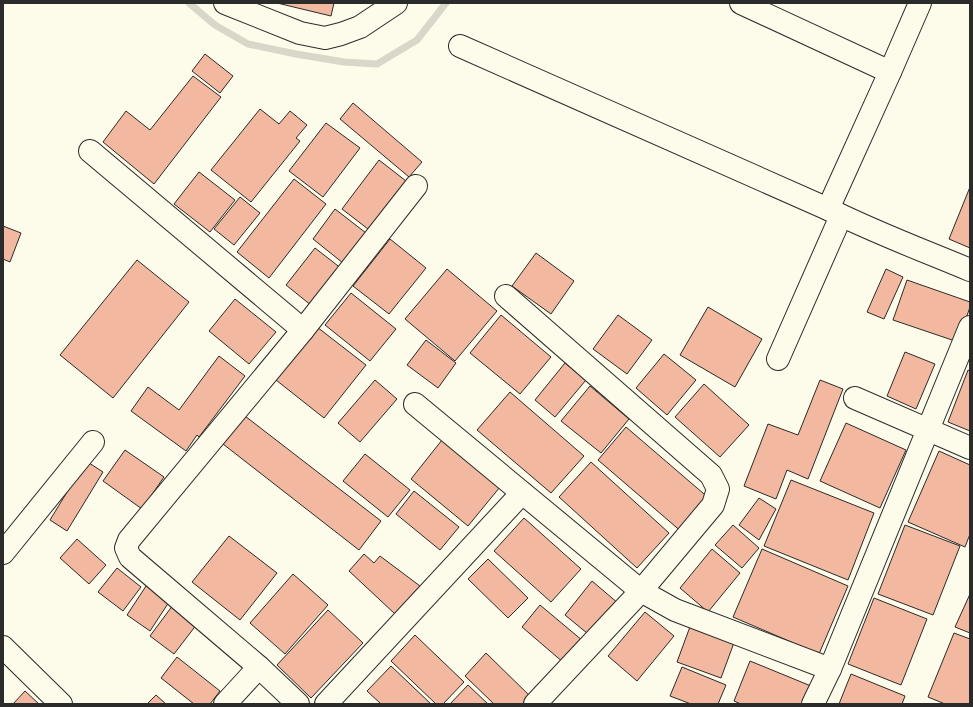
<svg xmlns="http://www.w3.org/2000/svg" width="973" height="707" viewBox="0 0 973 707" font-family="Arial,sans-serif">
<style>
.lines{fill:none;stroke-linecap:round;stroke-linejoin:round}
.stream{stroke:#d8d7c9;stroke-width:7}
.building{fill:#f2b8a0;stroke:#2b2b2b}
.minor-casing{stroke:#2b2b2b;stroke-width:24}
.minor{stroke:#fdfbea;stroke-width:22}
</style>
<rect width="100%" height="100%" fill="#fdfbea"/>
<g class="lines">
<path class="stream" d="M189 3 215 25 248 44 296 54 344 62 377 64 417 40 446 3"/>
</g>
<g class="building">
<path d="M277 3H334L331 16Z"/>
<path d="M205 54 233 76 220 93 192 71Z"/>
<path d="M193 76 221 97 154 184 103 142 126 111 150 130Z"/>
<path d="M353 103 422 162 409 177 340 119Z"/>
<path d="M260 109 279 124 290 111 307 125 296 138 300 141 251 202 211 170Z"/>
<path d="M326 123 360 148 323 197 289 171Z"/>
<path d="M379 160 406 181 368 229 342 209Z"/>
<path d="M199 172 235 200 210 232 174 204Z"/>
<path d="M294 179 326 204 269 278 237 252Z"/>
<path d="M970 187V248L949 239Z"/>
<path d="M240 197 260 213 234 245 214 229Z"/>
<path d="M335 209 366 233 343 263 313 239Z"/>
<path d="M3 226 21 233 10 262 3 259Z"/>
<path d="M390 239 426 268 389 314 353 286Z"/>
<path d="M315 248 342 269 312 306 286 285Z"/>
<path d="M536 253 574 281 551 314 512 286Z"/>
<path d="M137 260 189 302 113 398 60 355Z"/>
<path d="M447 269 497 311 455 361 405 319Z"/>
<path d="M886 269 903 277 884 319 867 312Z"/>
<path d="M907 280 970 302V307L958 342 893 320Z"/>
<path d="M351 293 396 329 370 361 325 325Z"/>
<path d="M235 299 276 332 249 364 209 331Z"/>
<path d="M708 307 762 339 735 387 680 355Z"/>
<path d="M501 315 551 357 520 394 470 353Z"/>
<path d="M618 315 652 340 627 374 593 349Z"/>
<path d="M317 327 366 365 324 418 276 380Z"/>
<path d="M426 340 456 363 438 388 407 365Z"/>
<path d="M905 352 935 364 916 409 887 396Z"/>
<path d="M664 354 696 380 667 415 636 388Z"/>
<path d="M219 356 245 376 199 437 197 435 186 451 131 411 148 387 179 410Z"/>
<path d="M565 363 586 380 555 417 535 400Z"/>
<path d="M968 370 970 371V431L948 422Z"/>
<path d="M375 380 397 399 360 442 338 423Z"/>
<path d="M820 380 843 389 808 479 787 470 776 499 744 486 768 424 798 435Z"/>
<path d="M704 384 749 425 720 457 675 417Z"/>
<path d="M590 386 629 419 601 453 561 421Z"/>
<path d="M510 392 584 456 551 493 477 430Z"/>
<path d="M245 416 381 521 359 550 223 444Z"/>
<path d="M846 423 906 450 880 508 820 481Z"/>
<path d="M626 427 711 500 683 533 598 460Z"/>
<path d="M442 440 500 487 468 526 411 479Z"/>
<path d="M125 450 164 477 142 509 103 481Z"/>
<path d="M939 451 970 465V534L965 547 908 522Z"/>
<path d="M365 454 410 490 388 517 343 481Z"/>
<path d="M86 461 103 472 67 531 50 520Z"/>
<path d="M591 462 669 533 637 568 559 497Z"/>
<path d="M791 480 874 513 848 580 764 546Z"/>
<path d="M414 491 459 527 440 550 396 514Z"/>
<path d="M759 498 776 509 759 540 739 525Z"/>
<path d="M524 518 581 569 551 602 494 551Z"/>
<path d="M733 525 759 548 742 568 715 545Z"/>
<path d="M905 525 960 546 933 615 878 594Z"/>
<path d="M229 536 277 573 240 620 192 582Z"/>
<path d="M77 539 106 565 89 584 60 558Z"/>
<path d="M712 549 740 573 708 612 680 588Z"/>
<path d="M762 549 848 586 819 654 733 617Z"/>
<path d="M364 554 374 563 380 556 420 586 395 614 349 571Z"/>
<path d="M488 559 528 598 508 618 468 579Z"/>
<path d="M117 568 141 587 123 611 98 592Z"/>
<path d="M293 574 328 605 285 654 250 623Z"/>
<path d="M592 581 619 604 593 638 565 615Z"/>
<path d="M148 583 171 599 150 631 127 615Z"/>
<path d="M970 594V633L955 627Z"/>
<path d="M874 598 927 619 901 685 848 664Z"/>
<path d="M173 605 197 624 174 654 150 636Z"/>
<path d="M540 605 583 641 564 663 522 627Z"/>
<path d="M328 610 363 643 311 698 277 665Z"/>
<path d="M645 612 674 636 637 681 608 656Z"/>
<path d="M691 624 735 640 721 678 677 662Z"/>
<path d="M954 633 970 639V704H945L928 697Z"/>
<path d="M415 635 464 682 443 704H436L391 661Z"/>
<path d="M486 653 533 699 529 704H494L465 676Z"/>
<path d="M177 657 220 691 210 704H194L161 678Z"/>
<path d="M750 661 811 686 804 704H741L734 701Z"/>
<path d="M391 666 431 704H381L367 691Z"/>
<path d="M682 667 726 685 718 704H691L670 696Z"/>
<path d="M851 674 905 696 902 704H839Z"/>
<path d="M468 685 488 704H450Z"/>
<path d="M25 691 39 704H13Z"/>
<path d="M156 695 166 704H147Z"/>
</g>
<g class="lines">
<g class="minor-casing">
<g id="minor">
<path d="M225 3 300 33 325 38 341 34 360 27 396 3"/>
<path d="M741 3 890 72"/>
<path d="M920 3 890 72 828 209C874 232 922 250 970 270"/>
<path d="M460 46 828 209"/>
<path d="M90 151 303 330"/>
<path d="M506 296 711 475 718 489 713 505 641 591 535 704"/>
<path d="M778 359 841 216"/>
<path d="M855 398 970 448"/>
<path d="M415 404 641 591 675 610 830 669"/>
<path d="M3 553 93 442"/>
<path d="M3 647 61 704"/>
<path d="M225 704 259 667"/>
<path d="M298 704 259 667 130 557 126 548 129 540 303 330 416 186"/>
<path d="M326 704 522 493"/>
<path d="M813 704 830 669 970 327"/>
</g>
</g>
<use href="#minor" class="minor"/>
</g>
<rect width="973" height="707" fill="none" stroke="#2b2b2b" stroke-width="8"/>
</svg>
